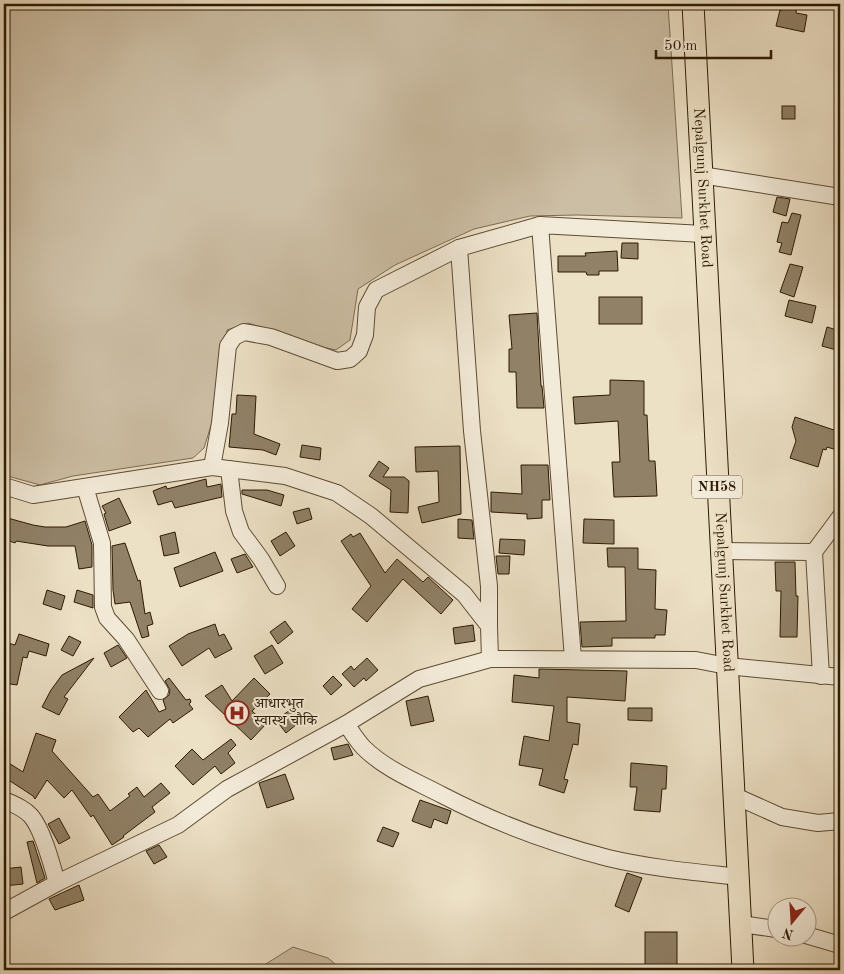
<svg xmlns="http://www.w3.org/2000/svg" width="844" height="974" viewBox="0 0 844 974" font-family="'Old Standard TT','Noto Serif Devanagari',serif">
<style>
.green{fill:#ccbea4;stroke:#7c6c53}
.building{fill:#908167;stroke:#2d1a02}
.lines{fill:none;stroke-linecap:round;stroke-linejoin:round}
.minor-casing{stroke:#5d4c33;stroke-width:18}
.major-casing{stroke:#2d1a02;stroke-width:23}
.minor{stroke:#f3ebd9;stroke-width:16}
.major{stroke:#ece0c5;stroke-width:21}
.labels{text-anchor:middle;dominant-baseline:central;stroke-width:4;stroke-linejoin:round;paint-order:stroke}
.shield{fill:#f3ebd9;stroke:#685942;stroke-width:1}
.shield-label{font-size:14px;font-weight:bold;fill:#2d1a02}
.street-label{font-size:15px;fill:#2d1a02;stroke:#f3ebd9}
.poi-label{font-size:15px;fill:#2d1a02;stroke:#f3ebd9;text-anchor:start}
</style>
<rect width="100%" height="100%" fill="#ece0c5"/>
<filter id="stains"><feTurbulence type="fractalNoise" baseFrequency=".004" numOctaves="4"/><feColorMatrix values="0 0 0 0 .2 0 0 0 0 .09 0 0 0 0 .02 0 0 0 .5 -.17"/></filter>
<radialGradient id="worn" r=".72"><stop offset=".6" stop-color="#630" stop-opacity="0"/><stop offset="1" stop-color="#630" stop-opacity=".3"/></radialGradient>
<g class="green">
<path d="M4 4H668L682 218 577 215 530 216 474 229 395 265 358 289 350 340 336 350 317 346 278 332 248 323 227 330 213 419 204 448 193 458 73 476 40 485 4 475Z"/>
<path d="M293 947 328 958 342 970H259L261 967Z"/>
<path d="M607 966 641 970H597Z"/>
</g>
<g class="building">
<path d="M783 4H797L796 13 807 15 804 32 776 26 780 10H782Z"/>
<rect x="782" y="106" width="13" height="13"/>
<path d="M777 197 790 199 786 216 773 212Z"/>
<path d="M792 213 801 215 791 255 779 252 782 243 777 242 782 222 788 223Z"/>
<path d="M622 243H638V259L621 258Z"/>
<path d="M617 251 618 271H599V275H587L586 272H558V256H586L585 253Z"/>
<path d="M790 264 803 267 794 297 780 292Z"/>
<rect x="599" y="297" width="43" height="27"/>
<path d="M789 300 816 306 812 323 785 316Z"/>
<path d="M537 313 541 386H542L544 408H517L516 372H509V349H512L509 315Z"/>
<path d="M827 327 840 331V351L822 346Z"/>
<path d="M610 380 644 381V415H647L649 461H655L657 496 614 497 612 462H620L618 421 575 424 573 397 610 395Z"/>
<path d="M237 395 256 396 254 434 280 444 276 455 263 450 229 447 232 414H236Z"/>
<path d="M795 417 840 432V451L827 447 826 450 823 449 818 467 790 458 796 441 792 427Z"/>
<path d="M302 445 321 448 320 460 300 457Z"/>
<path d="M460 446 461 514 422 523 418 507 439 502 438 471 416 472 415 447Z"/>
<path d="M379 461 389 468 383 477H404L409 481 408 513 390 512 391 490 369 476Z"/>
<path d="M521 465H548L550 500H542V518L527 519V514L491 512V492L522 494Z"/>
<path d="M206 479 207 487 221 484 222 497 175 508 172 501 158 505 153 491 166 486 167 489Z"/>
<path d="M242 490H267L284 495 281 506 242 494Z"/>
<path d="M119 498 131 523 109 531 104 514 106 513 102 506Z"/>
<path d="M309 508 312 519 297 524 293 512Z"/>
<path d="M4 517 33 525 45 527H66L85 521 92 545V567L79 569 75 546H48L16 541 15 543 4 539Z"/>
<path d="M458 519 472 520 474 539 458 538Z"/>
<path d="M584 519 614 520V544L583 543Z"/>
<path d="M175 532 179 553 164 556 160 536Z"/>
<path d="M286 532 295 546 280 556 271 541Z"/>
<path d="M360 533 385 573 397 559 423 582 428 577 453 600 441 614 403 579 367 622 352 609 371 586 341 541 351 534 353 537Z"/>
<path d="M500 539 525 540 524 555 499 553Z"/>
<path d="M125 543 138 581 140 580 145 614 150 612 153 624 147 626 149 636 142 638 130 602 115 604 113 590 112 546Z"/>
<path d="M607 548H638V569L656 570 655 609 667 610 665 635H655V638H612V646L582 647 580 622 626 621 625 567H608Z"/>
<path d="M215 552 223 571 180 587 174 568Z"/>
<path d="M245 554 253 567 237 573 231 559Z"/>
<path d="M496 556H510L509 574H498Z"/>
<path d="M775 562H795L796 596H798L797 637H780L781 591H776Z"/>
<path d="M47 590 65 596 61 610 43 604Z"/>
<path d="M77 590 93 595V608L74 602Z"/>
<path d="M285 621 293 632 278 644 270 632Z"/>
<path d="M215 624 219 636 224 634 232 649 215 658 209 648 182 666 169 646 188 634Z"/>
<path d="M473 625 475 641 455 644 453 628Z"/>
<path d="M19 634 49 644 46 656 29 651 27 658 23 657 17 685 4 683 8 658 4 657V642L15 645Z"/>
<path d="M69 636 81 642 73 656 61 650Z"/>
<path d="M118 645 127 658 111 667 104 653Z"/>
<path d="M272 645 283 663 265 674 254 656Z"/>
<path d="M94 658 64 697 68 699 59 715 42 707 51 690 62 675Z"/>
<path d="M367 658 378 670 366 681 364 678 354 687 342 674 351 666 354 670Z"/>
<path d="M539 669 627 671 625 701 567 697V722L580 724 578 745 573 744 564 779 568 780 564 793 539 785 543 769 519 765 524 736 549 741 554 706 512 702 514 675 539 678Z"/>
<path d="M333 676 342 685 331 695 323 686Z"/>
<path d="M169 678 186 700 190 699 191 702 189 704 193 709 173 723 170 719 148 737 139 728 133 732 119 717 146 690 159 712 166 709 163 700 169 695 170 690 165 681Z"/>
<path d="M254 678 270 694 252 711 266 724 251 740 205 696 222 685 232 701Z"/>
<path d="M428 696 434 721 411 726 406 701Z"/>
<path d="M293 708 302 720 286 733 276 720Z"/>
<path d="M628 708H652V721L628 720Z"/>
<path d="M36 733 56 740 52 751 93 797 98 794 110 811 130 796 128 794 137 787 144 797 161 783 170 793 152 807 155 812 123 836 124 837 112 845 93 815 91 817 72 790 64 798 47 780 35 799 33 796 4 777V760L23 772Z"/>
<path d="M231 739 236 745 228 753 235 763 221 774 215 766 193 785 175 766 192 749 203 760Z"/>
<path d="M348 744 353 755 334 760 331 748Z"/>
<path d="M631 763 667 766 666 789H662L660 812 634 810 637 787H630Z"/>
<path d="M285 774 294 799 267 808 259 783Z"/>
<path d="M420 800 451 811 447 824 434 819 431 828 412 821Z"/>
<path d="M59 818 70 838 59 844 48 824Z"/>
<path d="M383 827 399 833 393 847 377 841Z"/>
<path d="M33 841 45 878 37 883 27 842Z"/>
<path d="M159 845 167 857 154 864 146 851Z"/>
<path d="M21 867 23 884 4 886V869Z"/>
<path d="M627 873 642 878 629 912 615 906Z"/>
<path d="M79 885 84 900 55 910 49 899Z"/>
<rect x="645" y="932" width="32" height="34"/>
</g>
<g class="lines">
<g class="minor-casing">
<g id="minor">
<path d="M701 175 840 197"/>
<path d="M459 248 472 431 489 586V626"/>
<path d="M212 467 220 423 228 346 234 337 244 332 271 337 337 361 350 359 359 351 365 335 367 307 376 290 459 248 540 225"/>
<path d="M229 469 234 511 241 532 261 559 277 586"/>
<path d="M4 486 33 495 212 467 285 476 337 493 371 516 464 594 489 626 490 659"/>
<path d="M85 487 102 543 103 607 107 618 126 639 160 691"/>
<path d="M721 551 814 552 840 517"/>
<path d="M814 552 821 676"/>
<path d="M573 659 540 225 703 234"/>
<path d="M346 724C352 732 357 741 364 748 385 769 415 781 442 795 494 822 550 843 608 858 650 868 695 872 739 877"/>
<path d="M735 796 782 817 818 823 840 821"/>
<path d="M4 800C13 804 24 808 31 816 43 830 52 865 57 883"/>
<path d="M4 912 57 883 178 825 227 789 346 724 419 679 490 659 696 660 727 666 840 677"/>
<path d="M741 924 776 929"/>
<path d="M806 935 840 945"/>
</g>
</g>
<g class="major-casing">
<g id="major">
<path id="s1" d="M693 4C709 326 728 648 743 970"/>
</g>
</g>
<use href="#minor" class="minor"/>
<use href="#major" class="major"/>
</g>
<defs>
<g id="hospital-ring" transform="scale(1.25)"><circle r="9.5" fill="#f3ebd9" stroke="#8f2418" stroke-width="1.5"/><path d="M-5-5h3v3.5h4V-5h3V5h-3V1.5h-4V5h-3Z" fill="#8f2418"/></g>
</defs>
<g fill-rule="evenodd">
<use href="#hospital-ring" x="237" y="713"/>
</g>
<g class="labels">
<rect class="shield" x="692" y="475.5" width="50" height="23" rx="4"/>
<g class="shield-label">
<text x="717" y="487">NH58</text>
</g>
<g class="street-label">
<text stroke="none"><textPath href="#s1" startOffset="184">Nepalgunj Surkhet Road</textPath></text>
<text stroke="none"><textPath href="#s1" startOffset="589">Nepalgunj Surkhet Road</textPath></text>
</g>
<g class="poi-label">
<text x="254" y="704">आधारभुत<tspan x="254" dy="17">स्वास्थ चौकि</tspan></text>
</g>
</g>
<rect width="844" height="974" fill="none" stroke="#ece0c5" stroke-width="20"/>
<rect x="5" y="5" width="834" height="964" fill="none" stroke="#2d1a02" stroke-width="2.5"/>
<rect x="10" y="10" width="824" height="954" fill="none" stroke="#2d1a02"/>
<g transform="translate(792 922) rotate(198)"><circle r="24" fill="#f3ebd9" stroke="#a49783"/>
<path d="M0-4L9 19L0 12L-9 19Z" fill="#8f2418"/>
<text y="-8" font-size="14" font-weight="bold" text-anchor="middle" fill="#2d1a02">N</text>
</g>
<path d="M656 50v8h115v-8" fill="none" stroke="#2d1a02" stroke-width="2.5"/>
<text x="664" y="50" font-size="15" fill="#2d1a02" stroke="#f3ebd9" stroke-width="4" paint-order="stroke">50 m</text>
<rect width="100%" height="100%" filter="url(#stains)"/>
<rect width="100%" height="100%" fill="url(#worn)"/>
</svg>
